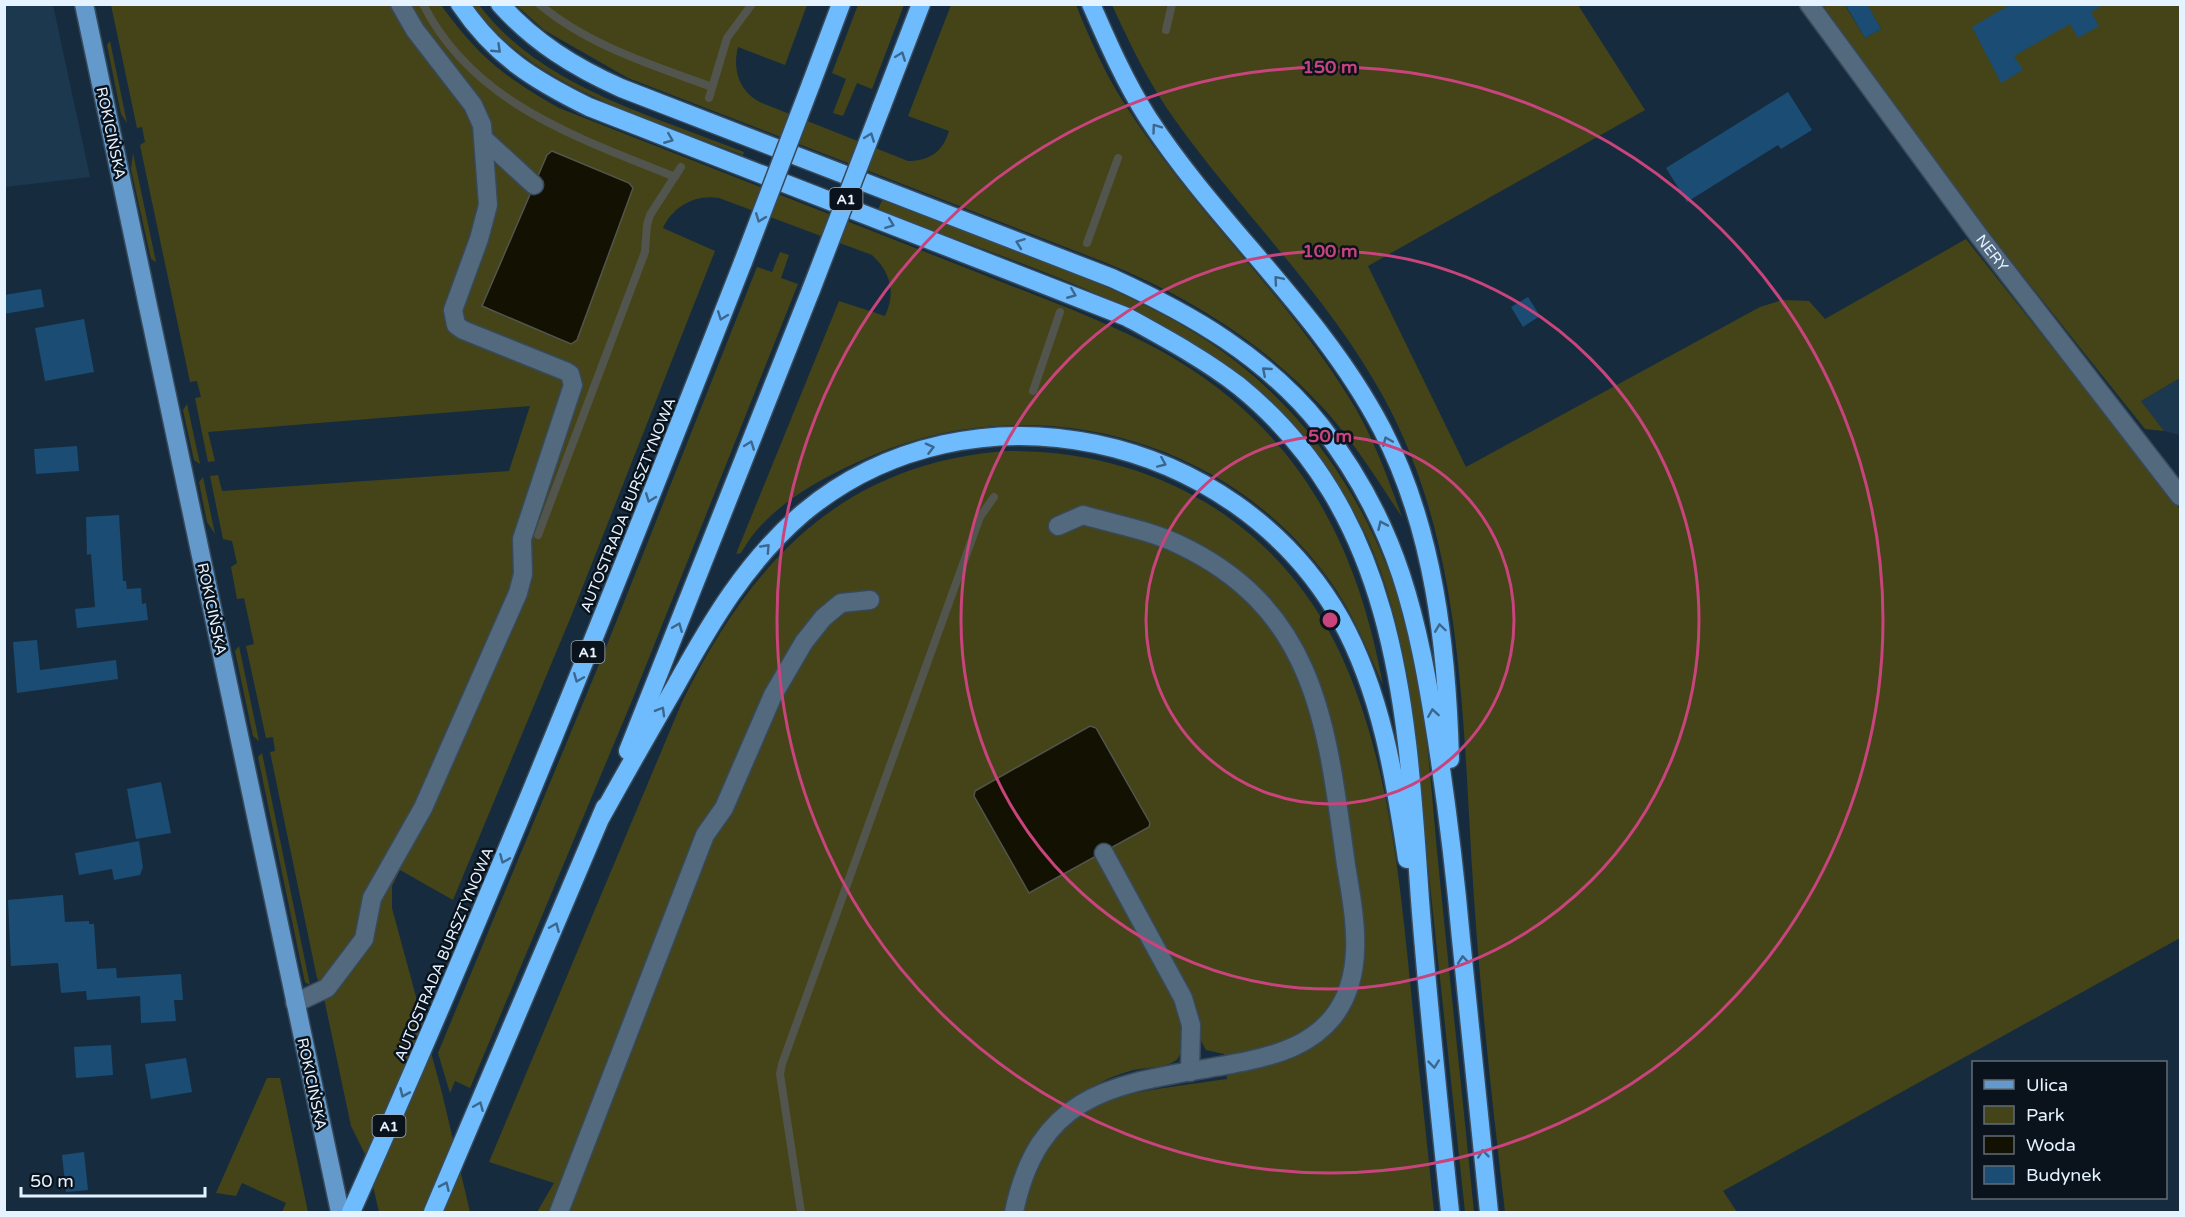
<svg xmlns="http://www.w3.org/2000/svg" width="2185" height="1217" viewBox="0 0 2185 1217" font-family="'Varela Round',sans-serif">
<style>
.built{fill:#1c384f}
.green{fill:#444418}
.water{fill:#131202;stroke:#52554e;stroke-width:1.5}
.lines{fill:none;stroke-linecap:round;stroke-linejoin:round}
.stream{stroke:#52554e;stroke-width:8}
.building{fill:#1a4c74}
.minor-casing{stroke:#384959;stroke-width:21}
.major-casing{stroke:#384959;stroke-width:21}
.highway-casing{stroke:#384959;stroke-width:21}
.minor{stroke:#52697e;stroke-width:18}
.major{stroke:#639acb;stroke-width:18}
.highway{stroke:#6ebbfe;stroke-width:18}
.highway-bridge-casing{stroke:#384959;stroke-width:21;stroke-linecap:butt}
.highway-bridge{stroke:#6ebbfe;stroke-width:18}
.oneway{stroke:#3c678d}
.ring{fill:none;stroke:#c9447c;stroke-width:3}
.labels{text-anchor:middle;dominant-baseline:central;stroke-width:5;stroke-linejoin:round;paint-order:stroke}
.shield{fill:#0a131c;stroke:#a3afbb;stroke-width:1.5}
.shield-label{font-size:14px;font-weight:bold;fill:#e5f2ff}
.street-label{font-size:15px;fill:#e5f2ff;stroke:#0a131c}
.centre{fill:#c9447c;stroke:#0a131c;stroke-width:3}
.ring-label{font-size:18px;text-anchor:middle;font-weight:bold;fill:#c9447c;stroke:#0a131c;stroke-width:5;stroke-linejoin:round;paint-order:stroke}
</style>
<rect width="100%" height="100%" fill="#162c3e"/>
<g class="built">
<path d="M4 5H53L90 177 5 187Z"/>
<path d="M2180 378V435L2164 431 2141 401Z"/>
</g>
<g class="green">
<path d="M111 5H441C477 55 505 78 559 108L1073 310C1110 326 1149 342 1183 364 1304 440 1358 549 1383 685 1367 649 1353 613 1330 581 1227 436 1031 386 869 457 821 478 767 506 741 553L736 554 839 301 885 316C896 292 891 273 872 255L719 198C696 194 673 206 663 228L715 251 572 614 453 900 400 870 392 886V908L442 1093 470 1212H379L366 1156 351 1126 321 984 317 978 270 752 275 751 273 737 266 738 246 646 254 644 244 598 237 599 231 567 237 563 232 541 223 539 210 476 218 475 222 491 509 471 530 406 208 432 215 461 208 462 195 398 201 397 197 381 190 382 140 145 145 142 142 127 137 128Z"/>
<path d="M473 5H479C541 87 652 115 744 152L743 155C653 120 530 87 473 5Z"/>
<path d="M516 5H807L785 65 738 47C732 71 740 93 762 103L908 161C929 161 943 152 949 131L908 116 951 5H1076C1090 39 1104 72 1124 103 1190 207 1283 291 1348 396 1372 433 1387 476 1402 517 1378 481 1354 442 1325 410 1263 342 1188 296 1104 262L628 78 544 30Z"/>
<path d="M858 5H904L872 89 857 83 843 116 833 113 846 79 832 73Z"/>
<path d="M1112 5H1578L1645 110 1368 266 1466 467 1760 307 1782 300 1809 301 1825 319 1966 239 2180 509V938L1723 1191 1737 1212H1505C1493 1108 1481 1003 1474 898 1462 730 1467 550 1384 398 1328 295 1242 214 1175 120 1149 84 1130 44 1112 5Z"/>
<path d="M1823 5H1845L1865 38 1881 29 1867 5H2180V378L2141 401 2164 431 2145 429C2034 290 1922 152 1823 5Z"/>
<path d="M110 41 127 123 121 114 107 45Z"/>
<path d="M133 153 156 262 151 259 131 169Z"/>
<path d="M882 200C984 240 1102 276 1195 333 1303 400 1375 506 1407 628 1428 709 1431 797 1440 881 1451 991 1463 1102 1474 1212H1465L1408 679C1398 627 1386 575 1362 527 1265 330 1067 283 878 210Z"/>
<path d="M780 252 789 255 781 278 798 284 631 703 470 1088 455 1081 450 1093 438 1053 605 650 757 267 772 272Z"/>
<path d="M187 404 200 464 194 460 183 410Z"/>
<path d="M1005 451C1158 449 1289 527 1348 671 1391 775 1401 891 1412 1001 1419 1071 1427 1142 1434 1212H1023C1035 1170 1053 1125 1094 1103 1102 1099 1113 1098 1121 1096 1156 1088 1192 1084 1227 1079L1224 1054 1206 1050 1200 1039 1196 1014 1157 968C1170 992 1195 1031 1178 1058 1170 1069 1142 1067 1130 1071 1063 1090 1020 1148 1006 1212H537L554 1183 489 1162 682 702C751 562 841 464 1005 451Z"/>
<path d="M203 477 215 534 207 522 199 482Z"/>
<path d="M239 646 259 741 253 736 235 651Z"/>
<path d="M262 753 310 985 305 982 300 959 258 757Z"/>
<path d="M267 1078H280L308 1212H282L286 1203 242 1183 236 1196 216 1193Z"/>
</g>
<g class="water">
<path d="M552 151 629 183 633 188 577 340 571 344 482 306 547 155Z"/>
<path d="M1090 726 1096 728 1150 823 1149 827 1029 893 974 796 975 791Z"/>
</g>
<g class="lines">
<g class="stream">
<path d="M423 4C473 104 579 138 675 177"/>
<path d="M539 4C589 46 652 65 712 87"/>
<path d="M1166 30 1172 4"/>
<path d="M709 98 727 38 752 4"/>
<path d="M1087 243 1118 158"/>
<path d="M1033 391 1060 312"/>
<path d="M538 535 645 252 647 225 650 215 681 167"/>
<path d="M801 1212 780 1074 782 1064 980 517 994 497"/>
</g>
</g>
<g class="building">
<path d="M1845 4H1867L1881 29 1865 38Z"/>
<path d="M2011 4H2104L2091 12 2099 26 2078 38 2070 24 2014 56 2023 70 2001 83 1972 27Z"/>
<path d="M1788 92 1812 130 1781 149 1778 145 1687 202 1666 168Z"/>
<path d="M41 289 44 307 4 314V295Z"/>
<path d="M1528 297 1540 316 1523 327 1511 307Z"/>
<path d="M84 319 94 372 45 381 35 328Z"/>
<path d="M77 446 79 471 36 474 34 449Z"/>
<path d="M119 515 123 581H126L127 589 141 588 142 604 146 603 148 620 77 628 75 609 95 607 91 554 87 555 86 517Z"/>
<path d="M37 640 40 670 116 660 118 679 17 693 13 642Z"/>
<path d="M161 782 171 833 136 839 127 789Z"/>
<path d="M139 841 143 867 140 875 114 880 112 869 79 875 75 853Z"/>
<path d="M63 895 65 922 89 921V924H94L97 969 116 968 117 978 181 974 183 1000H174L176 1021 141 1023 140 996 87 1000 86 991 61 993 58 963 11 966 8 900Z"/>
<path d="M111 1045 113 1075 76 1078 74 1047Z"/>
<path d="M186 1058 192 1092 151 1099 145 1064Z"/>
<path d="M84 1152 88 1190 66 1192 62 1155Z"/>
</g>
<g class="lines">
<g class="minor-casing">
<g id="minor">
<path id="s1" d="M1809 4 1979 236 2180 496"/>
<path d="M484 139 534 185"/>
<path d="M1104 853 1183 998 1191 1025 1190 1072"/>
<path d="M295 1003 327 988 364 939 372 898 423 808 518 593 523 574 522 539 573 385 570 374 565 371 463 330 456 325 453 310 479 239 488 205 482 125 473 105 415 30 400 4"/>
<path d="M559 1212 705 835 724 808 773 695 804 642 823 618 841 603 870 600"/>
<path d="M1014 1212C1042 1077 1136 1084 1247 1061 1280 1054 1311 1044 1333 1017 1367 974 1354 914 1346 865 1327 730 1319 610 1178 544 1148 530 1114 524 1083 515L1058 526"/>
</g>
</g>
<g class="major-casing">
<path id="major" d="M84 4 340 1212"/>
</g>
<g class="highway-casing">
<g id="highway">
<path d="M460 4C495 56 534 80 589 107L1127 317C1165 338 1204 359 1239 386 1399 516 1407 711 1420 900 1428 1004 1439 1108 1450 1212"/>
<path d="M500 4C534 42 574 67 621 88L1112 278C1191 314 1266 357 1321 426 1399 526 1418 619 1437 741 1447 807 1455 872 1461 939 1470 1030 1479 1121 1489 1212"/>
<path d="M1091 4C1108 43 1125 82 1148 118 1219 227 1321 312 1382 429 1434 529 1447 648 1450 759"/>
<path d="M811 84 841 4"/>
<path d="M881 108 921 4"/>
<path d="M628 751 811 290"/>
<path d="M601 817C625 774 650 730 675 687 711 622 746 562 803 513 971 373 1236 433 1341 620 1381 692 1395 779 1407 859"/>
<path d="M351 1212C491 899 618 581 743 262"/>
<path d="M433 1212 605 807"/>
</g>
</g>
<use href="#minor" class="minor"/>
<use href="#major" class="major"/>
<use href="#highway" class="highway"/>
<g class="highway-bridge-casing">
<g id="highway-bridge">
<path d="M743 262 811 84"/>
<path d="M811 290 881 108"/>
</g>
</g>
<use href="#highway-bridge" class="highway-bridge"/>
</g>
<defs><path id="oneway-chevron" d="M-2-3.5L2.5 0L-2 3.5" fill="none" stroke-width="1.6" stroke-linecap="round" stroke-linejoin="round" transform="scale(1.5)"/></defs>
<g class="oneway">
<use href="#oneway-chevron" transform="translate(497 49) rotate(44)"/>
<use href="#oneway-chevron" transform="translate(901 56) rotate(-69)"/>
<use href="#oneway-chevron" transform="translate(1156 128) rotate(-126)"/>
<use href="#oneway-chevron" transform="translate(870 137) rotate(-69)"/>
<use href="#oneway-chevron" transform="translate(669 139) rotate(22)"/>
<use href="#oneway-chevron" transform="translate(760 218) rotate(111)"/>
<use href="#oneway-chevron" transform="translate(890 224) rotate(21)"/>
<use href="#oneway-chevron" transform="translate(1020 243) rotate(-159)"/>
<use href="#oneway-chevron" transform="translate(1278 280) rotate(-130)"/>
<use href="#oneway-chevron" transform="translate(1072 294) rotate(22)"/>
<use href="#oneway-chevron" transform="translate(722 316) rotate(111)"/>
<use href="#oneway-chevron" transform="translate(1266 371) rotate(-139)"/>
<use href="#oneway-chevron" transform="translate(1387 441) rotate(-113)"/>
<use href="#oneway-chevron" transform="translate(750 445) rotate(-69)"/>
<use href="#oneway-chevron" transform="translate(930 448) rotate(-14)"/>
<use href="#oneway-chevron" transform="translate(1162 463) rotate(23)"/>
<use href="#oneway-chevron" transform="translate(650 498) rotate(111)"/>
<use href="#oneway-chevron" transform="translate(1382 525) rotate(-114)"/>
<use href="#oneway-chevron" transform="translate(766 548) rotate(-47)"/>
<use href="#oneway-chevron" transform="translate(678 627) rotate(-68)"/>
<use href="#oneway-chevron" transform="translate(1440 628) rotate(-98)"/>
<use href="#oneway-chevron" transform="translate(578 678) rotate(112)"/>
<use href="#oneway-chevron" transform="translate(661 711) rotate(-60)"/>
<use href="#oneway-chevron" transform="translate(1433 713) rotate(-99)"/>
<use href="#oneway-chevron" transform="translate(504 859) rotate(113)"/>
<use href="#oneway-chevron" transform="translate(555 927) rotate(-67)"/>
<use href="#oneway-chevron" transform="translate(1463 960) rotate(-95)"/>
<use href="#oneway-chevron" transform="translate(1434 1064) rotate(84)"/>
<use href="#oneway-chevron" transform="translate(404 1093) rotate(114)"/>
<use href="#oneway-chevron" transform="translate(479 1106) rotate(-67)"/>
<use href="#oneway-chevron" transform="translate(1483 1154) rotate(-96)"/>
<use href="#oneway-chevron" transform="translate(445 1186) rotate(-66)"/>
</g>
<g class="ring">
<circle cx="1330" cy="620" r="184"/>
<circle cx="1330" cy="620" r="369"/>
<circle cx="1330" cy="620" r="553"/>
</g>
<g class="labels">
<g class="shield">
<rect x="829.5" y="188" width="33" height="22" rx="4.5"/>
<rect x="571.5" y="641" width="33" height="22" rx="4.5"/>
<rect x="372.5" y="1115" width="33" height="22" rx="4.5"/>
</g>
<g class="shield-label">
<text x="846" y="199">A1</text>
<text x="588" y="652">A1</text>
<text x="389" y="1126">A1</text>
</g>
<g class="street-label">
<text transform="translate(111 133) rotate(78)">ROKICIŃSKA</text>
<text stroke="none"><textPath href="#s1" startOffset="309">NERY</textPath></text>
<text transform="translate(628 505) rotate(-68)">AUTOSTRADA BURSZTYNOWA</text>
<text transform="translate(212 609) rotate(78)">ROKICIŃSKA</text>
<text transform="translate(444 954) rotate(-67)">AUTOSTRADA BURSZTYNOWA</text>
<text transform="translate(312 1084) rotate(78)">ROKICIŃSKA</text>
</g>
</g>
<circle cx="1330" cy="620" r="9" class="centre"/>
<g class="ring-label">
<text x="1330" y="73">150 m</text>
<text x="1330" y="257">100 m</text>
<text x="1330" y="442">50 m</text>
</g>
<rect width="2185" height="1217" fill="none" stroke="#e5f2ff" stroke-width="12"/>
<rect x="1972" y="1061" width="195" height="138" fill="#0a131c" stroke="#626c77" stroke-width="1.5"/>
<rect x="1984" y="1080" width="30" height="9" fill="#639acb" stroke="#626c77" stroke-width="1.5"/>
<text x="2026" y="1091" font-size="18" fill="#e5f2ff">Ulica</text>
<rect x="1984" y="1106" width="30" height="18" fill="#444418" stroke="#626c77" stroke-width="1.5"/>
<text x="2026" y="1121" font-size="18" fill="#e5f2ff">Park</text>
<rect x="1984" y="1136" width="30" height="18" fill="#131202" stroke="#626c77" stroke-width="1.5"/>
<text x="2026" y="1151" font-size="18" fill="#e5f2ff">Woda</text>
<rect x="1984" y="1166" width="30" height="18" fill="#1a4c74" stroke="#626c77" stroke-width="1.5"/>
<text x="2026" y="1181" font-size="18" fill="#e5f2ff">Budynek</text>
<path d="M21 1187v9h184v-9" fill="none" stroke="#e5f2ff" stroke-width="3"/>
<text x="30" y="1187" font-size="18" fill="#e5f2ff" stroke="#0a131c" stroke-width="4.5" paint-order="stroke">50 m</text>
</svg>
